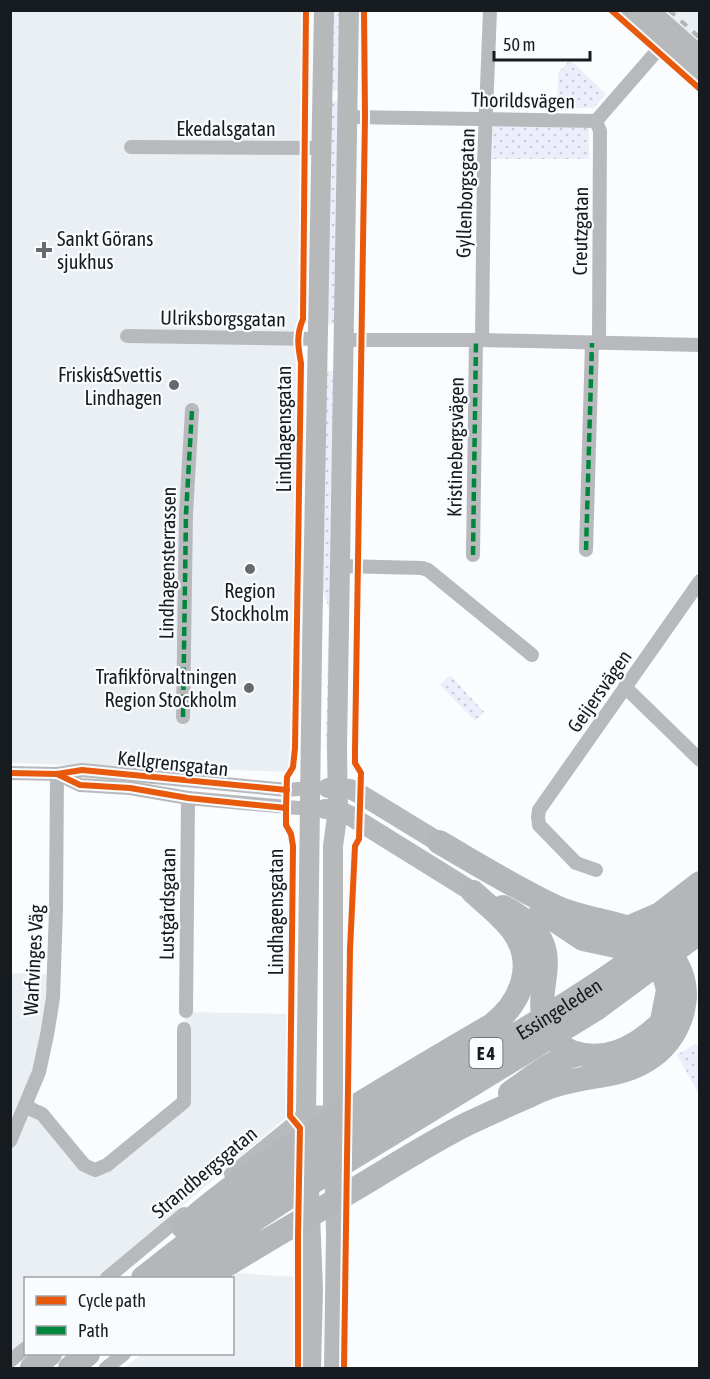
<svg xmlns="http://www.w3.org/2000/svg" width="710" height="1379" viewBox="0 0 710 1379" font-family="'Asap Condensed',sans-serif">
<style>
.built{fill:#eaeff4}
.grass{fill:url(#grass-dots)}
.lines{fill:none;stroke-linecap:round;stroke-linejoin:round}
.street{stroke:#b8b9bc;stroke-width:14}
.secondary{stroke:#b7b8ba;stroke-width:20}
.highway{stroke:#b5b6b9;stroke-width:24}
.rail{stroke:#b3b5b7;stroke-width:4;stroke-dasharray:8 8;stroke-linecap:butt}
.quiet{stroke:#00873e;stroke-width:4.5;stroke-dasharray:9 4.5;stroke-linecap:butt}
.cycleway-casing{stroke:#f9fcff;stroke-width:10}
.cycleway{stroke:#e8590c;stroke-width:6}
.poi-dot{fill:#666a6e;stroke:#f9fcff;stroke-width:2}
.labels{text-anchor:middle;dominant-baseline:central;stroke-width:4.5;stroke-linejoin:round;paint-order:stroke}
.shield{fill:#f9fcff;stroke:#5a5e63;stroke-width:1.5}
.shield-label{font-size:18px;font-weight:bold;fill:#161b20}
.street-label{font-size:20px;fill:#161b20;stroke:#f9fcff}
.poi-label{font-size:20px;fill:#161b20;stroke:#f9fcff;text-anchor:end}
</style>
<defs>
<pattern id="grass-dots" width="8" height="8" patternUnits="userSpaceOnUse" patternTransform="scale(1.5)"><rect width="8" height="8" fill="#ededfc"/><path d="M2 2h.1M6 6h.1" fill="none" stroke="#cacbd8" stroke-width="1.8" stroke-linecap="round"/></pattern>
</defs>
<rect width="100%" height="100%" fill="#fafcfe"/>
<g class="built">
<path d="M10 11H306L293 772 11 763Z"/>
<path d="M659 11H699V47Z"/>
<path d="M11 973 54 975 30 1096 99 1169 183 1096 185 1012 289 1014 291 1113 98 1278H26L25 1340 11 1353Z"/>
<path d="M237 1273 296 1277V1368H124L142 1354H232V1278H230Z"/>
</g>
<g class="grass">
<path d="M331 11H342L341 91 329 90Z"/>
<path d="M570 60 606 94 594 108H557L558 73Z"/>
<path d="M329 101H341L336 324 328 325Z"/>
<path d="M493 126H589V159H492Z"/>
<path d="M325 371H336L331 746H326L329 608 322 589Z"/>
<path d="M450 675 484 712 475 721 440 685Z"/>
<path d="M695 1044 699 1046V1094L677 1055Z"/>
</g>
<g class="lines">
<g class="street">
<path d="M348 117 596 121 663 44"/>
<path d="M596 121 600 131 599 343"/>
<path d="M131 147 322 148"/>
<path d="M127 336 318 339"/>
<path d="M344 340H482L700 345"/>
<path d="M482 340 484 163 490 10"/>
<path d="M586 550 592 343"/>
<path d="M473 555 476 340"/>
<path d="M340 566 422 568 428 570 532 655"/>
<path d="M625 687 700 760"/>
<path d="M183 717 186 514 192 410"/>
<path d="M10 773 57 774 82 770 287 790 310 788"/>
<path d="M57 774 80 785 130 788 188 798 310 809"/>
<path d="M596 870 576 863 539 825 538 817 539 810 700 581"/>
<path d="M186 1011 188 798"/>
<path d="M26 1107 42 1114 84 1165 95 1170 107 1165 184 1102V1029"/>
<path d="M10 1141 39 1072 47 1035 53 998 56 909 57 774"/>
<path d="M231 1174 306 1113 333 1112"/>
<path d="M107 1278 184 1214"/>
<path d="M10 1361 26 1348"/>
<path d="M106 1368 124 1354"/>
</g>
<g class="secondary">
<path d="M625 10 700 77"/>
<path d="M648 10 700 56"/>
<path d="M328 788 350 789 360 794 450 849"/>
<path d="M325 809 338 810 349 815 473 892"/>
<path d="M311 1368 313 1289 306 1113 312 650 324 10"/>
<path d="M334 1368 336 1233 333 1112V846L338 810 337 749 349 10"/>
</g>
<g class="highway">
<path d="M503 907C519 915 536 927 543 945 552 969 536 997 545 1022 549 1035 560 1047 572 1052 619 1068 658 1030 685 997"/>
<path d="M541 911 583 939 625 948 649 959 658 967 665 978 668 990 662 1021"/>
<path d="M623 930 660 914 700 883"/>
<path d="M510 1093C532 1077 552 1060 579 1054"/>
<path d="M183 1227C226 1188 275 1156 324 1126 379 1091 436 1058 492 1025 521 1003 537 964 513 931 502 916 486 904 473 892"/>
<path id="s1" d="M143 1278C184 1246 224 1213 267 1185 371 1117 482 1059 586 991 626 966 663 936 700 906"/>
<path d="M176 1278 257 1218 298 1191 596 1009 700 932"/>
<path d="M206 1278C253 1248 302 1220 350 1192 389 1169 427 1144 467 1124 488 1114 508 1105 529 1096 542 1089 557 1084 572 1081 599 1075 630 1074 653 1056 683 1034 697 988 672 957 642 919 594 925 554 906 514 887 477 864 439 842"/>
<path d="M32 1368 50 1354"/>
<path d="M70 1368 88 1354"/>
</g>
<path class="rail" d="M669 10 700 38"/>
<g class="quiet">
<path d="M586 550 592 343"/>
<path d="M473 555 476 340"/>
<path d="M183 717 186 514 192 410"/>
</g>
<g class="cycleway-casing">
<g id="cycleway">
<path d="M611 10 700 89"/>
<path d="M10 773 57 774 82 770 287 790"/>
<path d="M57 774 80 785 130 788 188 798 286 808"/>
<path d="M298 1368V1236L300 1128 290 1116 293 846 291 834 286 825V808L287 777 293 767 295 748 301 363C298 347 296 335 303 319L306 10"/>
<path d="M344 1368 350 949 355 846 359 839 361 773 355 763V750L365 117 364 10"/>
</g>
</g>
<use href="#cycleway" class="cycleway"/>
</g>
<g class="poi-dot">
<path d="M41 241h6v6h6v6h-6v6h-6v-6h-6v-6h6z"/>
<circle cx="174" cy="385" r="6"/>
<circle cx="250" cy="569" r="6"/>
<circle cx="249" cy="688" r="6"/>
</g>
<g class="labels">
<rect class="shield" x="469.5" y="1038" width="33" height="30" rx="4.5"/>
<g class="shield-label">
<text x="486" y="1053">E 4</text>
</g>
<g class="street-label">
<text transform="translate(523 100) rotate(1)">Thorildsvägen</text>
<text x="226" y="128">Ekedalsgatan</text>
<text transform="translate(465 193) rotate(-88)">Gyllenborgsgatan</text>
<text transform="translate(580 231) rotate(-89)">Creutzgatan</text>
<text transform="translate(223 318) rotate(1)">Ulriksborgsgatan</text>
<text transform="translate(283 429) rotate(-90)">Lindhagensgatan</text>
<text transform="translate(455 447) rotate(-89)">Kristinebergsvägen</text>
<text transform="translate(167 563) rotate(-89)">Lindhagensterrassen</text>
<text transform="translate(599 691) rotate(-55)">Geijersvägen</text>
<text transform="translate(173 763) rotate(6)">Kellgrensgatan</text>
<text transform="translate(167 904) rotate(-89)">Lustgårdsgatan</text>
<text transform="translate(275 912) rotate(-90)">Lindhagensgatan</text>
<text transform="translate(33 960) rotate(-87)">Warfvinges Väg</text>
<text stroke="none"><textPath href="#s1" startOffset="496">Essingeleden</textPath></text>
<text transform="translate(204 1172) rotate(-40)">Strandbergsgatan</text>
</g>
<g class="poi-label">
<text x="57" y="238" text-anchor="start">Sankt Görans<tspan x="57" dy="23">sjukhus</tspan></text>
<text x="162" y="374">Friskis&amp;Svettis<tspan x="162" dy="23">Lindhagen</tspan></text>
<text x="250" y="590" text-anchor="middle">Region<tspan x="250" dy="23">Stockholm</tspan></text>
<text x="237" y="676">Trafikförvaltningen<tspan x="237" dy="23">Region Stockholm</tspan></text>
</g>
</g>
<rect width="710" height="1379" fill="none" stroke="#161b20" stroke-width="24"/>
<rect x="24" y="1277" width="210" height="78" fill="#f9fcff" stroke="#9ea2a6" stroke-width="1.5"/>
<rect x="36" y="1296" width="30" height="9" fill="#e8590c" stroke="#9ea2a6" stroke-width="1.5"/>
<text x="78" y="1307" font-size="18" fill="#161b20">Cycle path</text>
<rect x="36" y="1326" width="30" height="9" fill="#00873e" stroke="#9ea2a6" stroke-width="1.5"/>
<text x="78" y="1337" font-size="18" fill="#161b20">Path</text>
<path d="M494 51v9h96v-9" fill="none" stroke="#161b20" stroke-width="3"/>
<text x="503" y="51" font-size="18" fill="#161b20" stroke="#f9fcff" stroke-width="4.5" paint-order="stroke">50 m</text>
</svg>
